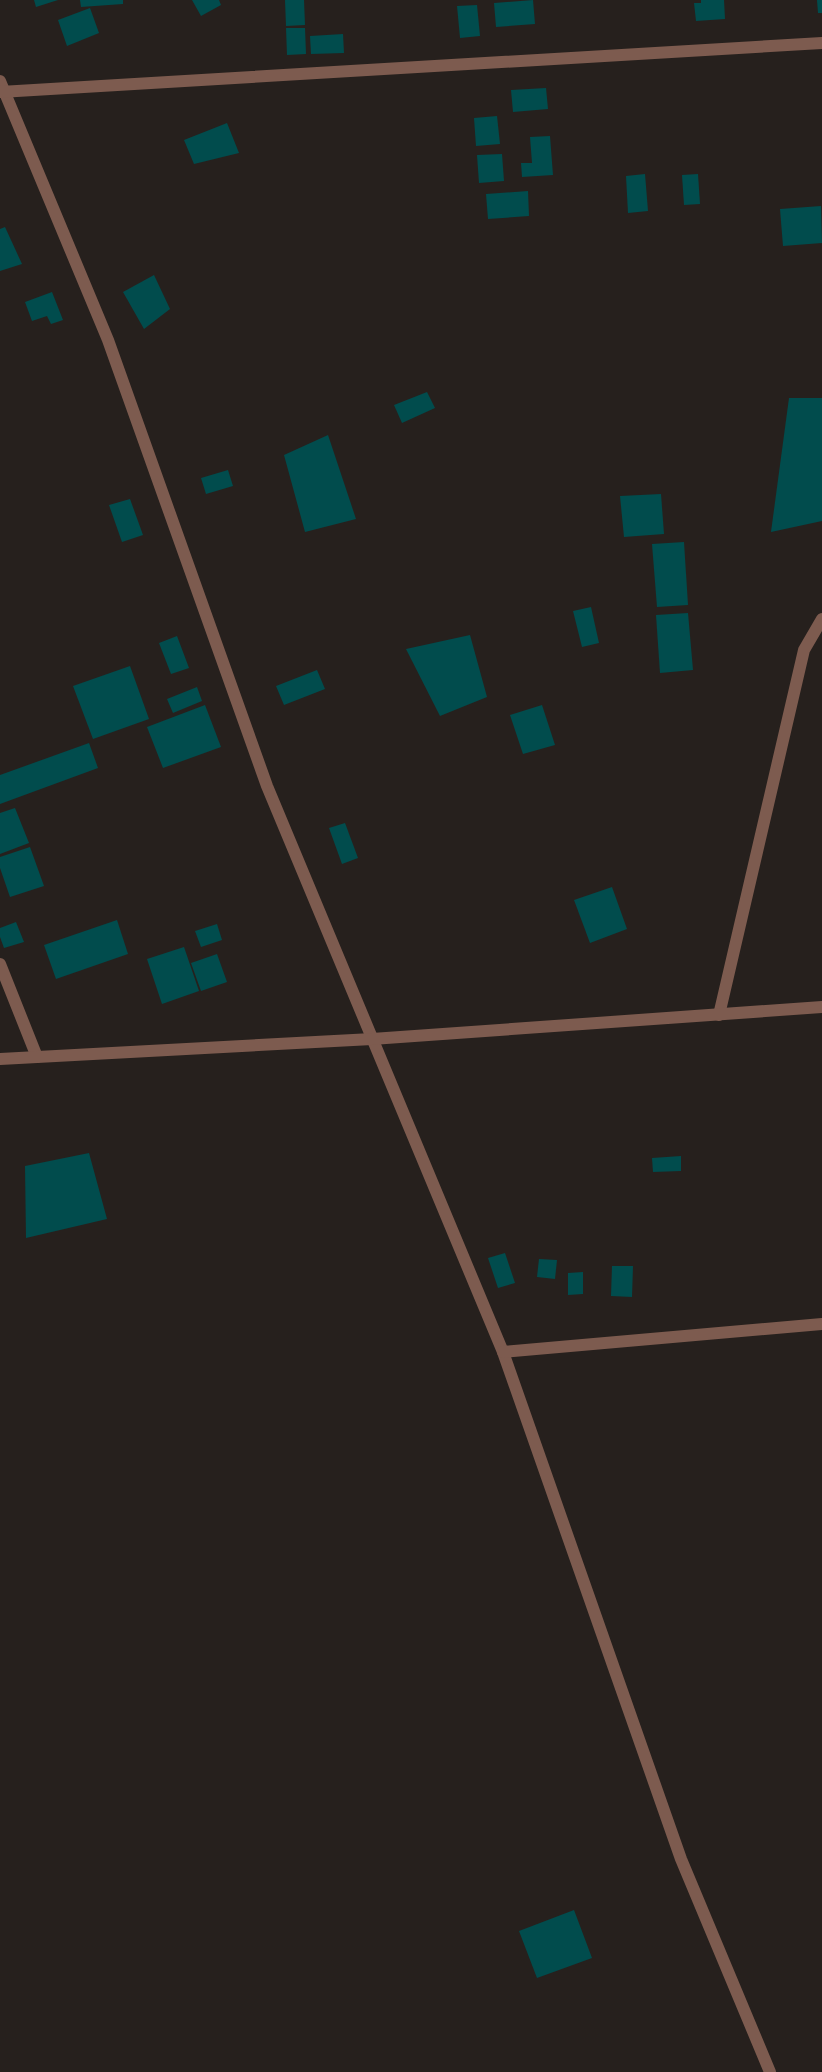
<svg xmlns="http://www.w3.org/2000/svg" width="822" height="2072" viewBox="0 0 822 2072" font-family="'PT Sans',sans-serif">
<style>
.building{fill:#014c4d}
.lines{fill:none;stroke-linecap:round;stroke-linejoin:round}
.minor{stroke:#7d5b4f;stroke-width:12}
</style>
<rect width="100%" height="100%" fill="#26201d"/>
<g class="building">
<path d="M34 0H58L36 7Z"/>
<path d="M80 0H123V4L81 7Z"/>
<path d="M192 0H219L221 5 201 16Z"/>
<path d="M285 0H304L305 25 286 26Z"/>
<path d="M533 0 535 24 496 27 494 3Z"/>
<path d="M701 0H724L725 19 696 21 694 3H701Z"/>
<path d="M817 0H822V13H818Z"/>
<path d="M477 5 480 36 460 38 457 6Z"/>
<path d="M90 8 99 33 67 46 58 20Z"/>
<path d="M286 28H305L306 54 287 55Z"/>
<path d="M343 34 344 53 311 54 310 36Z"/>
<path d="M546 88 548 109 513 112 511 90Z"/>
<path d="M497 116 500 144 476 146 474 118Z"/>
<path d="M227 123 239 153 194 164 184 140Z"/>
<path d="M550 136 553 175 522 177 521 163H532L530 137Z"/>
<path d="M502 154 504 181 479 183 477 155Z"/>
<path d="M645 174 648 211 628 213 626 176Z"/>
<path d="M698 174 700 204 684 205 682 175Z"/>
<path d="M528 191 529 216 488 219 486 194Z"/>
<path d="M821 206 822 243 783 246 780 209Z"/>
<path d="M5 227 22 264 0 271V229Z"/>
<path d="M154 275 170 309 144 329 123 292Z"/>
<path d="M52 292 63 320 51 324 47 316 32 321 25 302Z"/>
<path d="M427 392 435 408 402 423 394 405Z"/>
<path d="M789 398H822V521L771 532Z"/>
<path d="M328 435 356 519 305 532 284 455Z"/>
<path d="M228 470 233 486 206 494 201 478Z"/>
<path d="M661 494 664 534 624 537 620 496Z"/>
<path d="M130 499 143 535 122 542 109 505Z"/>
<path d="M684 542 688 605 657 607 652 544Z"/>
<path d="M591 607 599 643 582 647 573 611Z"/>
<path d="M688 613 693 670 660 673 656 615Z"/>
<path d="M470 635 487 697 440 716 406 649Z"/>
<path d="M177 636 189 668 171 674 159 643Z"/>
<path d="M130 666 149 719 93 739 73 686Z"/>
<path d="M317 670 325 689 284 705 276 686Z"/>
<path d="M197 687 202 701 173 713 167 699Z"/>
<path d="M205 705 221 747 163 768 147 727Z"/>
<path d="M542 705 555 745 523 754 510 715Z"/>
<path d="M89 743 98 768 0 804V775Z"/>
<path d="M15 808 29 843 0 854V813Z"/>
<path d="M345 823 358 858 342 864 329 828Z"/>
<path d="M30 847 44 886 10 897 0 868V857Z"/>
<path d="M612 887 627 929 590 943 574 900Z"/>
<path d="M117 920 128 954 56 979 44 945Z"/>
<path d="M16 922 24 942 4 948 0 937V928Z"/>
<path d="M217 924 222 940 201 947 195 931Z"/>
<path d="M184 947 199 991 162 1004 147 959Z"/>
<path d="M217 954 227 982 201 991 191 963Z"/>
<path d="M89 1153 107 1219 26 1238 25 1166Z"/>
<path d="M681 1156V1171L653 1172 652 1158Z"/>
<path d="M505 1253 515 1283 498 1288 488 1258Z"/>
<path d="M539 1259 557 1260 555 1279 537 1277Z"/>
<path d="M612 1266H633L632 1297 611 1296Z"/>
<path d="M583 1272V1294L568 1295V1273Z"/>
<path d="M574 1910 592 1958 537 1978 519 1931Z"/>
</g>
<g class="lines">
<g class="minor">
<path d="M0 81 108 340 267 786 503 1352 681 1859 770 2072"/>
<path d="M0 92 822 43"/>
<path d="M0 964 37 1057"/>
<path d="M719 1015 804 650 822 619"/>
<path d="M0 1059 372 1039 822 1007"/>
<path d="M503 1352 822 1324"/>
</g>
</g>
</svg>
